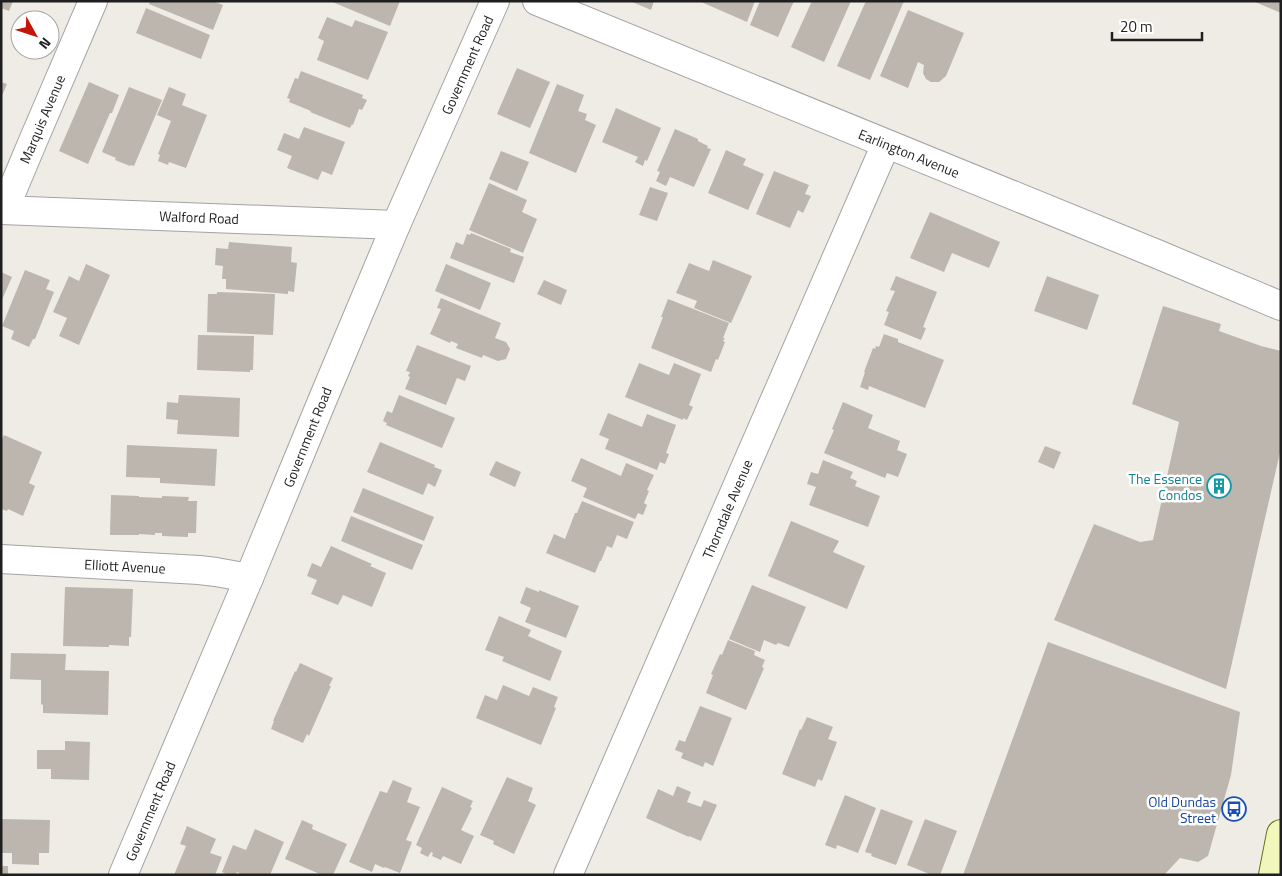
<svg xmlns="http://www.w3.org/2000/svg" width="1282" height="876" viewBox="0 0 1282 876" font-family="'Titillium Web',sans-serif">
<style>
.building{fill:#bcb6af}
.lines{fill:none;stroke-linecap:round;stroke-linejoin:round}
.street-casing{stroke:#a3a3a3;stroke-width:30}
.secondary-casing{stroke:#5f710b;stroke-width:30}
.street{stroke:#fff;stroke-width:28}
.secondary{stroke:#f0f6bc;stroke-width:28}
.labels{text-anchor:middle;dominant-baseline:central;stroke-width:5;stroke-linejoin:round;paint-order:stroke}
.street-label{font-size:14px;fill:#1f1f1f;stroke:#fff}
.culture-label{font-size:14px;fill:#0d838f;stroke:#fff;text-anchor:end}
.transit-label{font-size:14px;fill:#164399;stroke:#fff;text-anchor:end}
</style>
<rect width="100%" height="100%" fill="#efece5"/>
<g class="building">
<path d="M1 1H13L9 11 1 8Z"/>
<path d="M150 1H213L223 5 213 30 149 4Z"/>
<path d="M330 1H400L390 26Z"/>
<path d="M630 1H654L651 10Z"/>
<path d="M699 1H755L747 22Z"/>
<path d="M760 1H794L778 37 750 25Z"/>
<path d="M812 1H851L824 62 791 47Z"/>
<path d="M866 1H904L870 80 837 66Z"/>
<path d="M1253 1H1281V13Z"/>
<path d="M146 8 210 35 201 59 136 33Z"/>
<path d="M908 10 964 33 946 76 939 82H931L926 79 923 73 924 65 918 62 908 88 880 76Z"/>
<path d="M327 17 352 27 355 20 388 32 368 80 317 60 324 41 318 38Z"/>
<path d="M517 68 550 82 530 128 497 114Z"/>
<path d="M301 71 363 95 362 98 367 100 362 110 359 109 353 125 352 124 350 128 310 112 311 111 289 102 290 99 287 98 295 78 298 79Z"/>
<path d="M1 82 7 84 1 98Z"/>
<path d="M89 82 119 95 112 113H110L88 164 59 151Z"/>
<path d="M557 84 584 95 578 111 587 114 585 120 596 125 576 173 529 153Z"/>
<path d="M129 87 162 100 134 166 131 165 130 166 115 160 116 158 102 152Z"/>
<path d="M169 87 186 94 182 105 207 115 186 168 169 162 168 165 158 161 160 155 158 154 171 121 157 115Z"/>
<path d="M616 108 661 128 647 161 645 160 643 166 635 162 638 157 602 142Z"/>
<path d="M304 127 345 142 332 175 322 171 318 180 287 168 292 156 277 150 284 133 299 139Z"/>
<path d="M675 129 698 139V141L708 146 707 148 711 149 694 187 670 177 666 186 656 181 660 172 657 171Z"/>
<path d="M726 150 746 159 743 165 764 174 748 210 708 193Z"/>
<path d="M501 151 529 162 517 191 489 179Z"/>
<path d="M774 171 809 185 805 194 811 196 803 213 798 210 790 228 756 214Z"/>
<path d="M489 183 527 200 522 212 537 219 523 253 469 230Z"/>
<path d="M650 187 668 193 657 221 639 215Z"/>
<path d="M930 212 1000 242 989 268 952 253 944 272 910 258Z"/>
<path d="M471 233 511 249 510 252 524 257 514 283 450 258 456 242 463 245 467 234 470 235Z"/>
<path d="M229 242 292 247 291 262 297 263 294 292 288 291V294L226 289V279H222L223 266 215 265 216 248 228 249Z"/>
<path d="M713 260 752 276 731 323 694 308 697 301 676 293 689 263 709 271Z"/>
<path d="M86 264 110 275 79 345 59 336 67 318 53 312 69 276 79 281Z"/>
<path d="M446 264 491 283 480 310 435 291Z"/>
<path d="M25 270 50 280 46 289 54 292 35 339H33L29 347 11 339 14 331 2 326Z"/>
<path d="M1 272 12 277 1 302Z"/>
<path d="M896 276 937 292 923 327 926 328 921 340 884 325 889 312 886 311 895 291 890 290Z"/>
<path d="M1047 276 1099 295 1087 330 1034 311Z"/>
<path d="M544 280 567 290 561 305 537 294Z"/>
<path d="M217 292 275 294 273 335 207 332 208 294H217Z"/>
<path d="M441 298 501 323 495 338 506 342 510 349 506 359 498 361 483 355 482 358 456 348 458 344 451 341 450 343 430 334 441 309 437 308Z"/>
<path d="M668 299 729 323 723 338H725L723 341 725 342 718 360 716 359 711 372 651 348 663 317H661Z"/>
<path d="M1163 306 1221 324 1219 331 1261 346 1281 351V448L1226 689 1054 620 1094 524 1140 542 1153 540 1179 422 1132 404Z"/>
<path d="M884 334 898 339V342L944 360 925 408 869 386 868 390 860 387 865 372H864L873 348 875 349 876 346 879 347Z"/>
<path d="M198 335 254 336 253 370H250V372L197 370Z"/>
<path d="M417 345 471 366 465 381 457 378 446 405 405 389 410 377 408 376 410 372 406 371Z"/>
<path d="M639 363 669 375 674 363 701 374 689 405 693 407 687 420 683 418V420L625 397Z"/>
<path d="M179 395 240 398 239 437 177 434 178 420 166 419 167 402 178 403Z"/>
<path d="M399 395 455 418 442 448 386 425 387 423 383 421 387 411 392 413Z"/>
<path d="M843 402 873 415 868 428 900 441 897 450 907 454 898 477 887 473 885 478 824 453 834 430 832 429Z"/>
<path d="M608 413 642 427 647 414 676 425 666 453 669 454 665 464 660 462 657 470 605 449 609 439 599 435Z"/>
<path d="M4 435 42 452 29 483 35 486 23 516 8 509 7 511 1 509V441Z"/>
<path d="M380 442 435 465 434 467 442 470 435 487 428 483 423 495 367 472Z"/>
<path d="M127 445 217 449 215 486 160 483V478L126 477Z"/>
<path d="M1045 446 1061 452 1054 469 1038 462Z"/>
<path d="M581 458 621 476 626 463 654 475 647 490 649 491 644 503 647 505 643 515 638 513 635 519 583 497 587 488 571 481Z"/>
<path d="M823 460 853 472 850 478 857 481 855 486 880 496 868 527 809 505 816 487 807 484 811 472 818 474Z"/>
<path d="M496 461 521 472 515 487 489 475Z"/>
<path d="M363 488 434 517 424 541 353 512Z"/>
<path d="M111 495 139 496V497L162 498V496L189 497 188 501H197L196 533H188V537L162 536V533H155V535L139 534V535H110Z"/>
<path d="M582 501 634 522 627 539 617 535 612 548 607 546 601 561H600L595 573 546 553 554 534 565 539 575 513H577Z"/>
<path d="M351 516 423 545 412 570 341 541Z"/>
<path d="M791 521 839 541 833 552 865 566 847 609 768 576Z"/>
<path d="M331 546 372 564 370 566 386 573 372 607 343 595 338 605 311 594 317 580 307 576 312 563 321 567Z"/>
<path d="M752 585 806 607 789 647 778 643 776 645 764 640 760 652 729 639Z"/>
<path d="M65 587 133 589 131 637H129V646L109 645V647L63 646Z"/>
<path d="M526 587 539 592V590L579 606 566 638 525 622 531 608 520 603Z"/>
<path d="M499 616 531 630 528 636 562 651 550 681 502 661 504 657 485 650Z"/>
<path d="M728 640 755 651 754 655 765 660 762 667 764 668 746 710 706 693 713 675 711 674 720 654 722 655Z"/>
<path d="M1048 642 1240 712 1231 775 1208 856 1198 862 1180 858 1164 875H963Z"/>
<path d="M11 653 66 654 65 670 109 671 108 715 43 713V705L41 704V680L10 679Z"/>
<path d="M300 663 333 678 329 686H331L309 736 307 734 303 743 271 729 274 721H273L295 671 296 672Z"/>
<path d="M503 685 529 696 533 687 558 697 554 707 556 708 541 745 476 718 485 695 497 700Z"/>
<path d="M700 706 732 718 713 766 705 762 703 767 681 758 683 753 675 750 679 740 685 742Z"/>
<path d="M807 717 833 727 828 739 837 742 822 781 818 779 815 787 782 774 800 729 801 730Z"/>
<path d="M65 741 90 742 89 780 51 779V769H37V750H65Z"/>
<path d="M507 777 533 788 528 801 536 805 514 854 493 844 494 841 480 835Z"/>
<path d="M393 780 412 788 407 802 420 807 406 840 412 842 400 873 385 867 384 868 375 864 372 872 349 862 380 791 387 793Z"/>
<path d="M677 786 691 792 687 802 701 807 704 800 717 805 701 841 689 836V837L646 818 658 789 673 796Z"/>
<path d="M442 787 473 801 470 807 472 808 461 830 474 836 461 864 443 856 441 860 432 856 433 853 431 852 428 857 420 853 422 848 416 845Z"/>
<path d="M845 795 876 808 858 853 837 845 836 849 825 845Z"/>
<path d="M881 809 913 821 896 865 871 856 872 854 865 852Z"/>
<path d="M1 819 50 820 49 853H39V865L12 864V853H1Z"/>
<path d="M925 819 957 831 940 875H932L907 865Z"/>
<path d="M302 820 313 825 312 829 347 844 333 875H322L285 859Z"/>
<path d="M187 826 216 839 210 853 222 857 215 875H174L186 846 180 844Z"/>
<path d="M255 829 284 842 270 875H243L237 872 236 875H228L222 872 233 845 246 850Z"/>
<rect x="1" y="866" width="7" height="9"/>
</g>
<g class="lines">
<g class="street-casing">
<g id="street">
<path d="M537 1 1157 254 1281 306"/>
<path d="M1 210 396 225"/>
<path d="M4 210 33 141 93 1"/>
<path d="M1 559 199 570 216 572 249 578"/>
<path d="M123 875 249 578 322 401 396 225 495 1"/>
<path d="M568 875 886 144"/>
</g>
</g>
<g class="secondary-casing">
<path id="secondary" d="M1273 875 1281 834"/>
</g>
<use href="#street" class="street"/>
<use href="#secondary" class="secondary"/>
</g>
<defs>
<g id="building-ring" transform="scale(1.25)"><circle r="9.5" fill="#fff" stroke="#0f9aa8" stroke-width="1.5"/><path d="M-4-6H4V6H1V3H-1V6H-4ZM-2.5-4.3h1.7v1.8h-1.7ZM.8-4.3h1.7v1.8H.8ZM-2.5-1h1.7V.8h-1.7ZM.8-1h1.7V.8H.8Z" fill="#0f9aa8"/></g>
<g id="bus-ring" transform="scale(1.25)"><circle r="9.5" fill="#fff" stroke="#1a4fb4" stroke-width="1.5"/><path d="M-5-6H5V4H4V6H2V4H-2V6H-4V4H-5ZM-3.5-4V0h7V-4ZM-3.5 1.2v1.5H-2V1.2ZM2 1.2v1.5H3.5V1.2Z" fill="#1a4fb4"/></g>
</defs>
<g fill-rule="evenodd">
<use href="#building-ring" x="1219" y="486"/>
<use href="#bus-ring" x="1234" y="809"/>
</g>
<g class="labels">
<g class="street-label">
<text transform="translate(467 65) rotate(-66)">Government Road</text>
<text transform="translate(42 119) rotate(-67)">Marquis Avenue</text>
<text transform="translate(909 153) rotate(22)">Earlington Avenue</text>
<text transform="translate(199 217) rotate(2)">Walford Road</text>
<text transform="translate(307 437) rotate(-68)">Government Road</text>
<text transform="translate(727 509) rotate(-67)">Thorndale Avenue</text>
<text transform="translate(125 566) rotate(3)">Elliott Avenue</text>
<text transform="translate(150 811) rotate(-67)">Government Road</text>
</g>
<g class="culture-label">
<text x="1202" y="478">The Essence<tspan x="1202" dy="16">Condos</tspan></text>
</g>
<g class="transit-label">
<text x="1216" y="801">Old Dundas<tspan x="1216" dy="16">Street</tspan></text>
</g>
</g>
<rect width="1282" height="876" fill="none" stroke="#1f1f1f" stroke-width="5"/>
<g transform="translate(35 35) rotate(130)"><circle r="24" fill="#ffffff" stroke="#a5a5a5"/>
<path d="M0-4L9 19L0 12L-9 19Z" fill="#c3150b"/>
<text y="-8" font-size="14" font-weight="bold" text-anchor="middle" fill="#1f1f1f">N</text>
</g>
<path d="M1112 32v8h90v-8" fill="none" stroke="#1f1f1f" stroke-width="2.5"/>
<text x="1120" y="32" font-size="15" fill="#1f1f1f" stroke="#ffffff" stroke-width="4" paint-order="stroke">20 m</text>
</svg>
